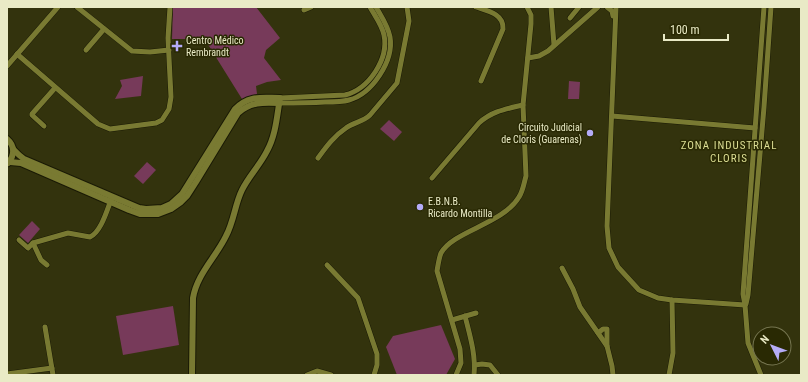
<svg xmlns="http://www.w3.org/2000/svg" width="808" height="382" viewBox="0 0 808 382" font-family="'Roboto Condensed',sans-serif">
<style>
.green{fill:#773a5a}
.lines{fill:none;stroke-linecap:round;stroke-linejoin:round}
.minor-casing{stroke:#1a1a05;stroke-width:6}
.tertiary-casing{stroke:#1a1a05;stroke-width:8}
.minor{stroke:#797a32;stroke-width:5}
.tertiary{stroke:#797a32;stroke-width:6}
.poi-dot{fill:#b5acf8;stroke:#292903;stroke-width:1.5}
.labels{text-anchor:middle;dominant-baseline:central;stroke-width:3;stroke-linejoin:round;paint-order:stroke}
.poi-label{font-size:10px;fill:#e9eac6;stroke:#292903;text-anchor:start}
.neighbourhood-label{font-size:11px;letter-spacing:1px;fill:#dcde94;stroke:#292903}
</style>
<rect width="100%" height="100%" fill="#33330d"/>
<g class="green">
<path d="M173 7H256L280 38 266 50 264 58 281 80 267 82 256 86 257 94 242 99 204 38 191 39H172Z"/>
<path d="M143 76 141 96 115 99 122 86 120 80Z"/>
<path d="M569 81 580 82 579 99H568Z"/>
<path d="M389 120 402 132 394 141 380 129Z"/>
<path d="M147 162 156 170 143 184 134 176Z"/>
<path d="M32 221 40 229 28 243 19 235Z"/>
<path d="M173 306 179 345 123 355 116 316Z"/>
<path d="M441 325 455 359 446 375H397L386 347 393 336Z"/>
</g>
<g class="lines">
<g class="minor-casing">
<g id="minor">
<path d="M77 7 132 51 150 52 169 50"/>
<path d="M476 7C488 11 504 14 503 29L481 81"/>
<path d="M551 7 554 45"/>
<path d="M607 7 612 11 613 16"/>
<path d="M616 7 607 226 609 248 618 267 639 290 658 298 672 300 745 305"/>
<path d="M304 10 311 7"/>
<path d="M570 18 579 7"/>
<path d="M86 50 104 29"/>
<path d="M17 54 98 124 110 129 156 123 162 120 169 109 171 97 168 38 170 7"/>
<path d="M528 58 539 56 548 51 598 7"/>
<path d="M7 66 58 7"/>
<path d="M280 98 345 95C369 89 389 59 384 35 382 25 375 16 370 7"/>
<path d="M279 103C294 103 309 103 325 102 333 102 342 102 349 100 372 94 394 61 390 37 388 26 381 16 376 7"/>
<path d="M612 116 755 128"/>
<path d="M44 126 32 115V114L55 88"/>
<path d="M318 158C326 147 334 136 346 128 354 122 363 122 370 115L397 83 409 21 407 7"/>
<path d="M432 178 479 123C492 111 506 109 523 105"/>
<path d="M19 240 28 248 33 243 68 233 90 237C101 232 107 210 111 200"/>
<path d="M33 243 41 260 47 265"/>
<path d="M327 265 358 298 377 354V365L374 375"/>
<path d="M562 268 573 289 580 307 607 346"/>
<path d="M746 304 748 295 764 107 771 7"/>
<path d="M465 316C470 336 476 355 474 375"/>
<path d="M452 320 476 313"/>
<path d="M45 327 53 375"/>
<path d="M598 333 603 329H607V346L612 366 613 375"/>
<path d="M475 365 482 364 490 365 498 375"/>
<path d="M7 374 52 368"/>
<path d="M307 375 317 371 331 375"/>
<path d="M456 375 461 363 460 349 437 271C438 265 439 258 441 253 453 231 503 224 519 197 523 191 524 183 526 176L523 105 531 24V15L527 7"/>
<path d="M669 375 673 353 672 300"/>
<path d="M761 375 748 343 745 305 743 294 764 7"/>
</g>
</g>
<g class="tertiary-casing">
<g id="tertiary">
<path d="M7 139C15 146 15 155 8 163"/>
<path d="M13 149 19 155 24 159 139 208 146 209 162 208 171 204 182 194 235 109C249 95 261 98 280 98 277 115 276 135 267 151 260 165 249 176 242 190 235 204 234 221 226 236 216 257 197 274 193 298L192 375"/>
<path d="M10 162 21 163 129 210 140 214H158L171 209 181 202 187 196 196 182 238 113C250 102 263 102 279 103"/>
</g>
</g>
<use href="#minor" class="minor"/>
<use href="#tertiary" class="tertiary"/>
</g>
<g class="poi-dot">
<path d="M175 40h4v4h4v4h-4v4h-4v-4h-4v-4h4z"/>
<circle cx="590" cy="133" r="4"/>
<circle cx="420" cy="207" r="4"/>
</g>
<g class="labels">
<g class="poi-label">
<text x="186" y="40">Centro Médico<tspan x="186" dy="12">Rembrandt</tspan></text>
<text x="582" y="127" text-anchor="end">Circuito Judicial<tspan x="582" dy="12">de Cloris (Guarenas)</tspan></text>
<text x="428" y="201">E.B.N.B.<tspan x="428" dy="12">Ricardo Montilla</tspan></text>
</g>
<g class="neighbourhood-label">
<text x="729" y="145">ZONA INDUSTRIAL<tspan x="729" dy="13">CLORIS</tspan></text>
</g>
</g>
<rect width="808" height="382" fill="none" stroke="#e9eac6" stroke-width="16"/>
<g transform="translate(772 346) rotate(312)"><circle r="19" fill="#292903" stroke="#767651"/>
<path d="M0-3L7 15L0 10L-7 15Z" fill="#b5acf8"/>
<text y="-6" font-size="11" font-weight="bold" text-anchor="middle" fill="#e9eac6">N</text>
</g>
<path d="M664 34v6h64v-6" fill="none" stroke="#e9eac6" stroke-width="2"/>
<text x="670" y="34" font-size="12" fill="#e9eac6" stroke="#292903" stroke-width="3" paint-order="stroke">100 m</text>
</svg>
